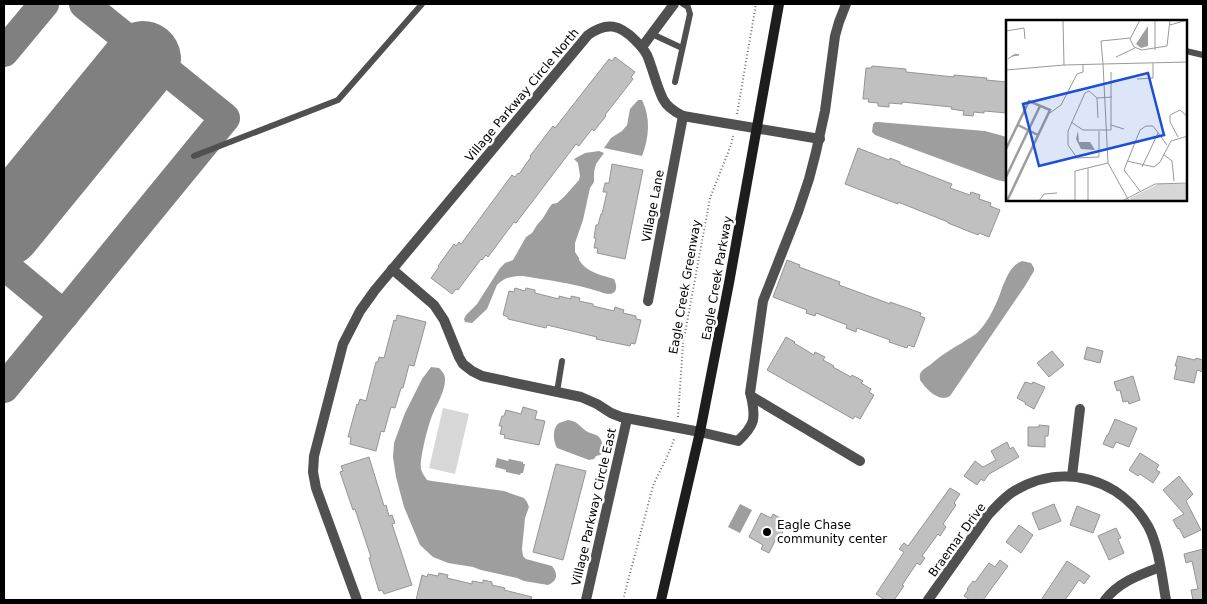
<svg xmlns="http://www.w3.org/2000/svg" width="1207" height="604" viewBox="0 0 1207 604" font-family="'DejaVu Sans',sans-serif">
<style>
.green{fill:#d7d7d7}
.water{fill:#9e9e9e}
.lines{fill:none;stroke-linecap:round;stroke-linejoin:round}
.taxiway{stroke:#808080;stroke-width:30}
.runway{stroke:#808080;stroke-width:76}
.building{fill:#c0c0c0;stroke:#949494}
.path{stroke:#727272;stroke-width:2;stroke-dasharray:1 2.5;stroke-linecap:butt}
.lane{stroke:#505050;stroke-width:6}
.street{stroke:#505050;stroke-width:10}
.secondary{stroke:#1d1d1d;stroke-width:10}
.poi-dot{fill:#000;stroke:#fff;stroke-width:2}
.labels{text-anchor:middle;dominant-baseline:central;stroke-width:5;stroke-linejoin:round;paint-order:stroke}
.street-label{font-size:12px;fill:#000;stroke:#fff}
.poi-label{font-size:12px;fill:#000;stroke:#fff;text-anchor:start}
.inset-river{fill:none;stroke:#9e9e9e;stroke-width:2.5}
.inset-road{fill:none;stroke:#999;stroke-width:1}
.view{fill:#1d4ed8;fill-opacity:0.15;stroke:#1d4ed8;stroke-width:2.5}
.inset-edge{fill:none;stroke:#000;stroke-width:2.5}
</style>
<rect width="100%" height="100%" fill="#fff"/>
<path class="green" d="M443 408 469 414 455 474 429 468Z"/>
<g class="water">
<path d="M638 100H642C651 118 649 138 642 156L604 148 611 138 622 131 627 125 630 109Z"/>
<path d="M875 122H878L985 131 1007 137V182L997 180 875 135 872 132 873 124Z"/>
<path d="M599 151 604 153 596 164 594 172V182L590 188 583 220 575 243V252L579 258V260C586 272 601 275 614 279 616 283 618 290 613 293 608 296 599 291 594 290 571 283 547 280 523 276 514 276 504 277 497 285L487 309 472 323 465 322 464 319 466 315 477 304 500 268 505 263 513 260 526 237 532 233 537 225 543 218 549 208 552 204 557 203 564 197 579 180 580 176 578 163 574 159 585 153Z"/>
<path d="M1022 261 1031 263 1034 268V271L1025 286 950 396C939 403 926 389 920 380 920 376 919 376 921 372 923 369 927 367 930 365 939 357 951 349 962 343 967 339 973 337 978 332 989 321 997 303 1002 288 1007 277 1010 266 1022 261Z"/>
<path d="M431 367 439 368C442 371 444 373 445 378 446 388 438 403 434 411 429 421 419 460 421 469 422 473 425 477 427 480L432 481 504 491 524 498 527 502 529 507 525 518 522 549 523 556 526 559 552 566C558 574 558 580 548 585L524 581 517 578 481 570 473 567 448 563 433 557 420 545 404 507 396 477 393 457 394 443 405 413 422 379Z"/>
<path d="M568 420C579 421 580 428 588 432 592 434 596 434 599 437 603 441 603 448 603 453L600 455 596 456 594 459 589 460 557 448C553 441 552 428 559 423 562 422 565 421 568 420Z"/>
<path d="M497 458 508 461 509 459 523 462V464H525L523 473H521L520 475 506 472V470L495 467Z"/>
<path d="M740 504 752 510 740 533 728 527Z"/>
</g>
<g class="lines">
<g class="taxiway">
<path d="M4 52 44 4"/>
<path d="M4 265 64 315"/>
<path d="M4 388 225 118 84 4"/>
</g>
<path class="runway" d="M4 229 143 59"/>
</g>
<g class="building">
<path d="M615 57 635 72 631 77 633 79 605 115 606 116 594 131 592 129 579 146 576 144 516 223 514 222 488 257 486 255 482 260 481 259 458 290 456 289 452 294 431 278 439 267 438 266 454 244 456 246 459 242 461 244 512 175 515 177 518 173 519 174 531 157 530 156 553 126 555 128 609 59 612 61Z"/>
<path d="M872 66 906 69V72L954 77V75L987 78 986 80 1007 82V113L984 111V113L974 112 973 116 963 115 964 111 951 109 952 107 902 102V104L889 103V107L878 106V103L868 102 869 99H863L866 68H871Z"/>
<path d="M858 148 889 160 890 158 900 162V164L952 184 950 188 970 195 971 192 980 195 979 199 991 203 990 206 1000 210 989 237 979 233 978 235 948 223V222L898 202V204L845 184Z"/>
<path d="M612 164 643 170 625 259 597 253 598 248H594L596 238H594L596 225H598L601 214H602L607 192H603L605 183H609Z"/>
<path d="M787 260 800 265 799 267 840 282 839 285 885 302 890 304V302L921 313 920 316 925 318 914 347 908 345 907 348 889 342 890 340 857 328 856 332 846 328 847 325 816 313 815 316 806 313 807 310 773 297Z"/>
<path d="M515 288 525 291 526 288 535 290V293L559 299V296L571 299V296L580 298 579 301 593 304V306L614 311 615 307 624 310 623 313 636 316V319L641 320 635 344 631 343 630 346 596 339 597 337 547 325 546 328 508 319V317L503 315 509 291 514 292Z"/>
<path d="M397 315 426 322 414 366 409 365 403 388H401L395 408 391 407 384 432 381 431 376 451 350 444 351 437H348L357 404 358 405 360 399 366 401 376 362H378L379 357 384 358 394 320 396 321Z"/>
<path d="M786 337 795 342 794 343 814 355 815 352 825 357 823 360 834 366 833 367 851 377 852 375 863 381 861 383 871 389 869 392 874 395 860 419 855 416 853 419 767 370Z"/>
<path d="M1087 347 1103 351 1100 363 1084 359Z"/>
<path d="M1052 351 1064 365 1049 377 1037 363Z"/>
<path d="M1178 356 1195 360 1196 358 1203 360V372L1197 370 1194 383 1174 379 1177 366H1175Z"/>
<path d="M1133 376 1140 400 1129 404 1128 401 1123 402 1120 390 1117 391 1114 382Z"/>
<path d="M1025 382 1032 384 1033 382 1045 387 1034 409 1025 404 1026 403 1017 398Z"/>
<path d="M523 407 537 411 535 419 545 421 539 445 504 438 505 435 500 434 502 426H499L502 416H504L506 410 521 414Z"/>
<path d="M1115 419 1137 428 1129 447 1116 442 1113 448 1103 444 1107 435H1108Z"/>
<path d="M1039 425 1049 426 1048 436H1045V447L1028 446V427H1039Z"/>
<path d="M1007 442 1010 449 1013 447 1019 457 989 474 984 481 981 479 977 485 964 476 975 461 983 467 996 460 991 451Z"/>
<path d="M1140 453 1159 465 1156 470 1160 472 1153 483 1140 474 1138 476 1129 470Z"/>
<path d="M369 457 384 506 386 505 389 516 392 515 395 523 392 524 412 585 384 594 382 590 379 591 369 558 371 557 355 509 353 510 340 472 343 471 341 466Z"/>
<path d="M556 464 586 471 563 560 533 552Z"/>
<path d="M1179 476 1193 494 1186 501 1201 530 1184 538 1179 528 1178 529 1173 520 1184 514 1163 490Z"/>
<path d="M950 488 960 494 954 503 956 505 943 524 946 527 940 536 938 534 922 556 925 558 920 565 917 563 902 585 904 586 894 600H885L876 594 904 552 899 549 904 543 908 546Z"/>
<path d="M1054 504 1061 521 1039 530 1032 513Z"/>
<path d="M1077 506 1100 515 1093 533 1070 525Z"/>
<path d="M761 513 771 518 773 514 780 518 778 523 785 527 779 540 776 539 769 553 761 549 763 545 749 537Z"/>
<path d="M1019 525 1033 535 1021 553 1006 542Z"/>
<path d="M1116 528 1121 538 1118 539 1124 553 1109 560 1098 536Z"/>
<path d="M1203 549V600H1193L1191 590 1198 589 1192 561 1186 563 1184 554Z"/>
<path d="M1000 560 1008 566 983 600H970L964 596 968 590 967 589 973 581 975 582 989 563 995 567Z"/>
<path d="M1067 561 1090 576 1084 584 1079 580 1065 600H1041Z"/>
<path d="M439 573 448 575 447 578 472 584V581L483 583V580L492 582V585L505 588 504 590 532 597 531 600H416L422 575 427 577 428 574 438 576Z"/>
</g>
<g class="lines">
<g class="path">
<path d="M737 114 756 4"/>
<path d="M678 417 683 344 710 198 731 145 733 136"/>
<path d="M623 600 653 486C660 470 669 455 674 439"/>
</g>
<g class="lane">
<path d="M652 34 682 48"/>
<path d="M1186 51 1203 55"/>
<path d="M675 82 690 14 688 7 683 4"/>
<path d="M194 156 338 100 422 4"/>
<path d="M557 392 562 361"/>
</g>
<g class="street">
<path d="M846 4 839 22 835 36 825 111 816 152 809 179 798 212 763 301 750 393 751 396 860 461"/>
<path d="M642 47 674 4"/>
<path d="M392 269 434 305 444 320 459 357 463 364 472 371 482 376 581 397 597 404 611 413 621 417 700 432 738 441C755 425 756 419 751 396"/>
<path d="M648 301 683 116"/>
<path d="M1072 476 1080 409"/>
<path d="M357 600 316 488 313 472 314 456 343 344 360 311 375 290 588 35C607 21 620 25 635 40 640 45 644 49 647 55 653 69 656 85 663 99 667 107 675 112 683 116L820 139"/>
<path d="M586 600 627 419"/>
<path d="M928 600 988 515C997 506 1005 496 1016 490 1064 462 1121 479 1148 526 1159 546 1162 578 1166 600"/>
<path d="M1105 600C1119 582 1139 575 1160 567"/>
</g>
<path class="secondary" d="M661 600 700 432 729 283 779 4"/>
</g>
<circle class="poi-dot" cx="767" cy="532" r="5"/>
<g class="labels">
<g class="street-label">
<text transform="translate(522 95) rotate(-50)">Village Parkway Circle North</text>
<text transform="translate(653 206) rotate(-79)">Village Lane</text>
<text transform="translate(717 278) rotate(-80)">Eagle Creek Parkway</text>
<text transform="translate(685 287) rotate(-80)">Eagle Creek Greenway</text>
<text transform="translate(594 507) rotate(-77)">Village Parkway Circle East</text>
<text transform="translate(957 540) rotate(-54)">Braemar Drive</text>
</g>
<g class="poi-label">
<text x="777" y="525">Eagle Chase<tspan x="777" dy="14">community center</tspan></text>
</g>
</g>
<g transform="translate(1006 20)">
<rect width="181" height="181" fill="#fff"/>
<path d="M154 163 181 164V181H126L124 178Z" fill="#d7d7d7"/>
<path d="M142 6V26L135 28 130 24ZM72 111 73 122H84L89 130 75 129 70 119Z" fill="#9e9e9e"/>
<path class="inset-river" d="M12 105 32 115M0 129 23 81 44 90 1 181M0 157 34 86"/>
<path class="inset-road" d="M57 0 58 45 97 44 102 143 123 181M134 0 124 19 128 27 136 30 161 26 164 0M164 5 181 0M0 11 18 8 19 19M124 18 95 21 97 44 182 42M149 30V0M110 37 129 28M2 39 6 36 8 35 9 34 13 35 6 36M0 50 58 45M105 52V105L118 109M131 59 147 58V43M91 78 92 98M41 95 55 85 71 54 77 52V45M65 102 77 110H105V105M93 111V137L71 138 62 125V111L79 73 83 71 91 78 106 77M172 117 164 102V95L174 90 182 97M157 134 166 141 168 161M121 141 148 147 154 142 165 121 182 116M136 147 152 113M134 171 118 150 134 110 140 106H147L161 125M33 181 38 174 51 173M69 181V151L102 143M82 181V148M116 181 149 164 182 163"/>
<path class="view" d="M142 53 158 115 33 146 17 84Z"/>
<rect width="181" height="181" class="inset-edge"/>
</g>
<rect width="1207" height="604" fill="none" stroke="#000000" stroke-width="10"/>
</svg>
